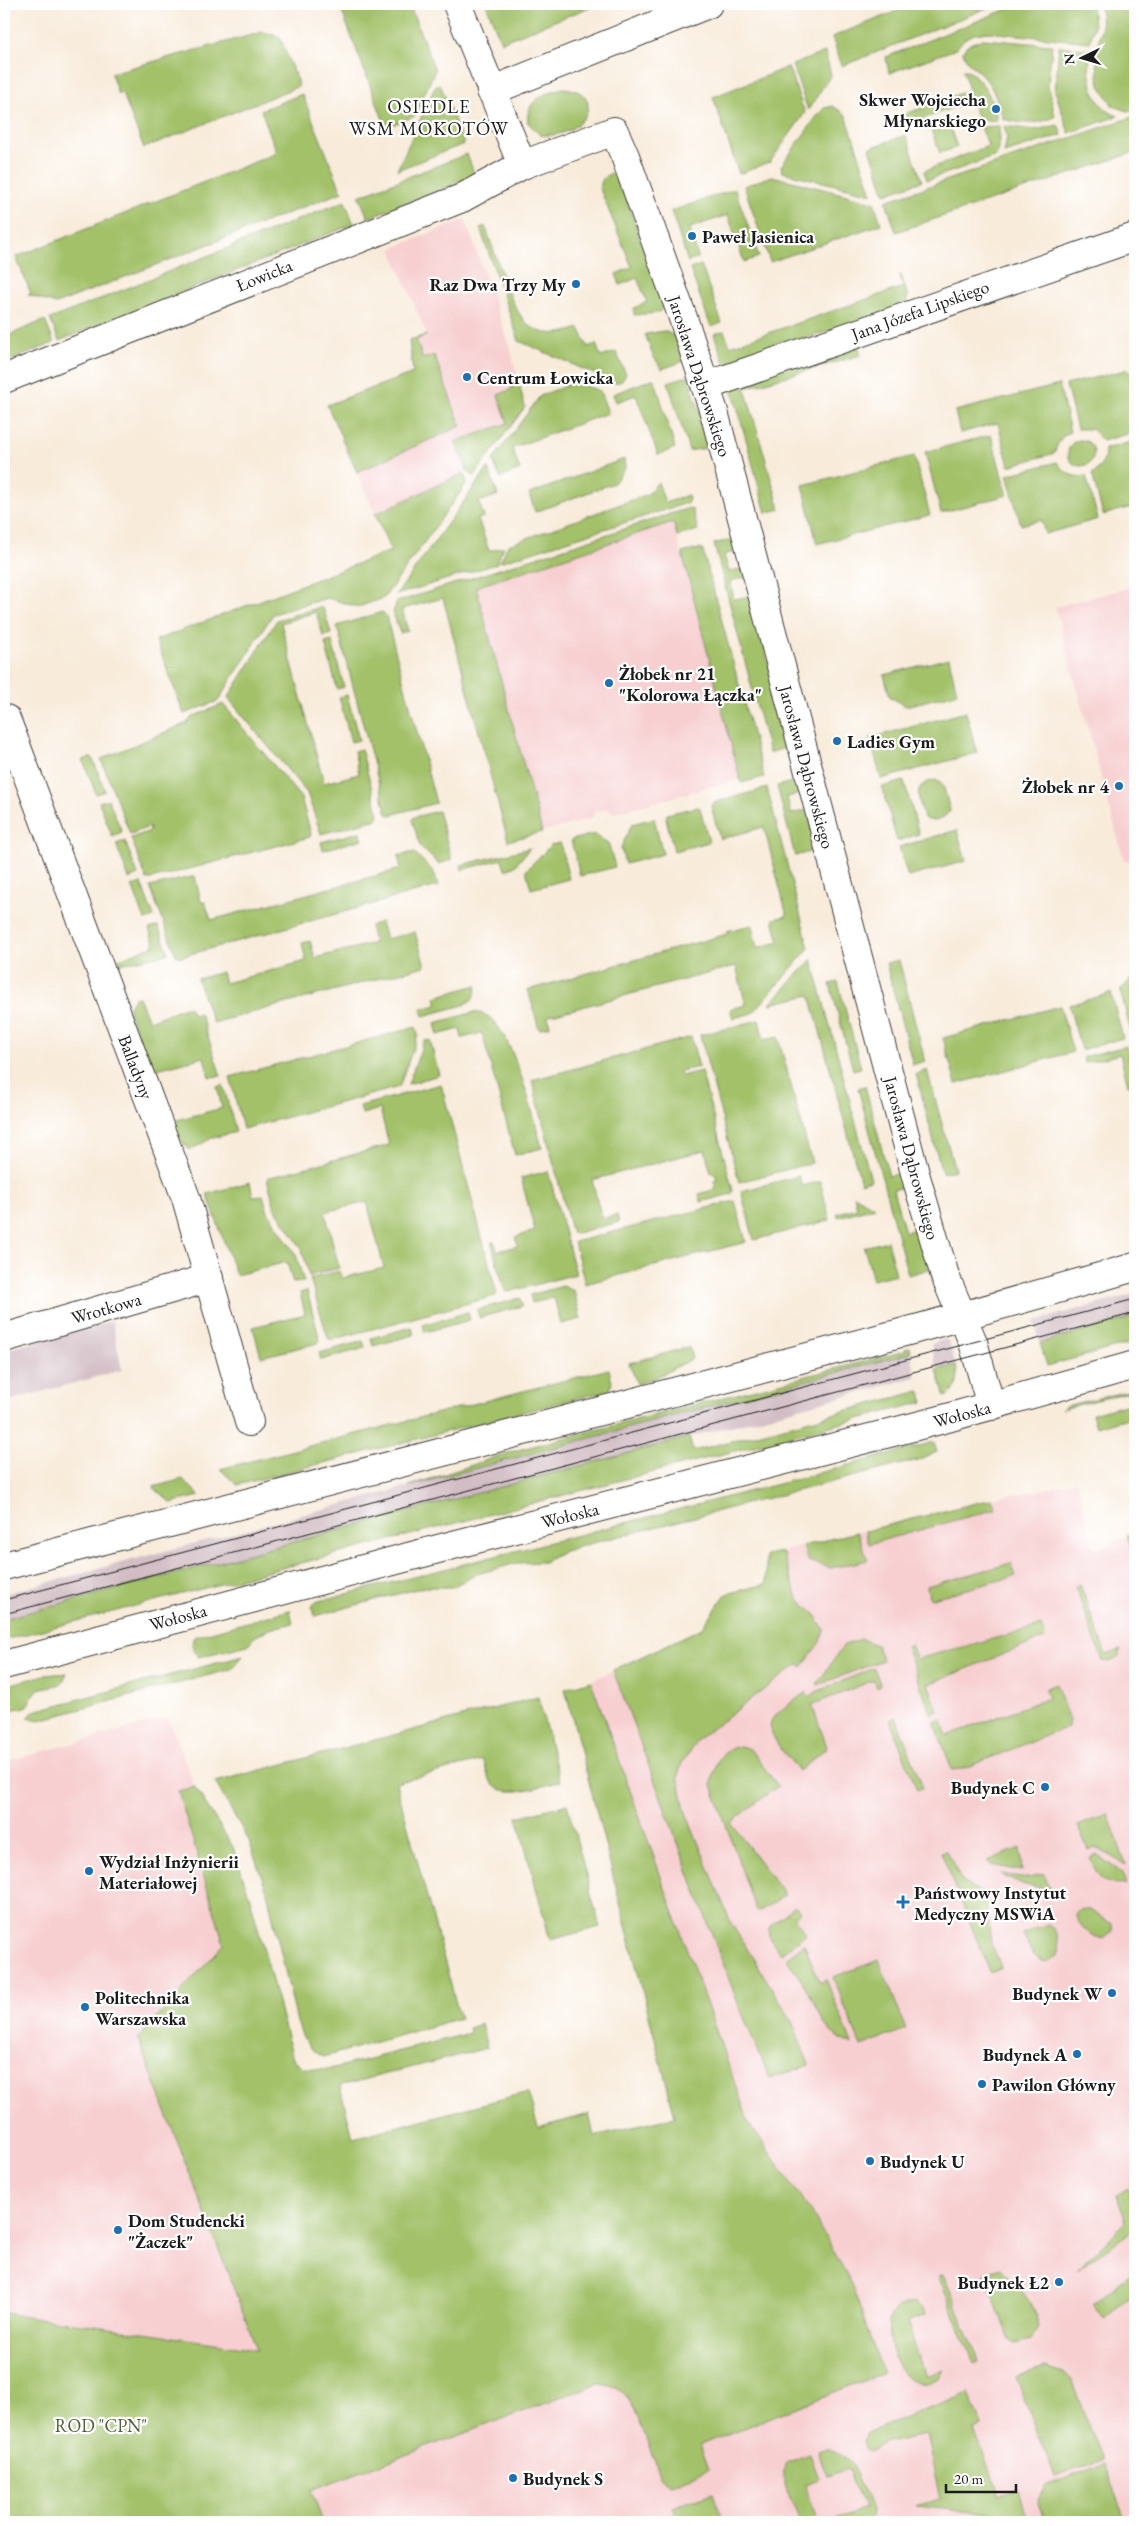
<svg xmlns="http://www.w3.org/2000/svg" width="1139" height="2526" viewBox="0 0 1139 2526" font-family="'EB Garamond',serif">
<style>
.built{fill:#f7cfd0}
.industrial{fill:#d2bdc5}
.green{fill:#a2c169;stroke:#5f6e42}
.forest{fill:#81a75d;stroke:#4e623c}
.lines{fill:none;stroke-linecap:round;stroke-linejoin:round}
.minor-casing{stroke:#3d3b38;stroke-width:30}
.secondary-casing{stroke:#3d3b38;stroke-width:30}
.minor{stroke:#fff;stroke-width:28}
.secondary{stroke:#fff;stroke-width:28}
.tram{stroke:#1c1c1c;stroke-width:1}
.poi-dot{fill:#1f6fb2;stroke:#fff;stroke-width:2}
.labels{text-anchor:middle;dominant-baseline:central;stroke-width:4.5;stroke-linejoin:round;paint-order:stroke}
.poi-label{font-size:18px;font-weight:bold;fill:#1c1c1c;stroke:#fff;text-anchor:start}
.street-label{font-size:18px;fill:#1c1c1c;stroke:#fff}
.park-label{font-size:18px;fill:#525e3b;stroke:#fff}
.neighbourhood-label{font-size:19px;letter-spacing:1px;fill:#1c1c1c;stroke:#fff}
</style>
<rect width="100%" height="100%" fill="#fff"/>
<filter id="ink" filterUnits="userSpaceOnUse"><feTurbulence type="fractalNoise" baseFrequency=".02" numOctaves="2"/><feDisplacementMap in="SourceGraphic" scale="10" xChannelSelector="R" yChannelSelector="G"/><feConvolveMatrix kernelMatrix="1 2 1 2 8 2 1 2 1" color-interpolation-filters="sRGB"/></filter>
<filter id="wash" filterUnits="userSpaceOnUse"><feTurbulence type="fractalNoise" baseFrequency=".0096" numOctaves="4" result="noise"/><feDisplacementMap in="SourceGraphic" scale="20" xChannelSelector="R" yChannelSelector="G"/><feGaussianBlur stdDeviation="1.12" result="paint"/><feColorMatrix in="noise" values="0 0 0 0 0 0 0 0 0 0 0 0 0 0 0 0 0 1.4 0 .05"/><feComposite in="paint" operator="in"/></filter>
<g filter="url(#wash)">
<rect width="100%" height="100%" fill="#f8ebda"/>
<g class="built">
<path d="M465 219 510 347 525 407 483 465 375 514 327 405 413 373 409 340 427 335 391 249Z"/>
<path d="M673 522 740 779 614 813 607 809 596 812 591 819 542 832 476 587Z"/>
<path d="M1135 586V858L1124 861 1055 607Z"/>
<path d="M1077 1481 1094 1550 1135 1533V2522H323L311 2490 600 2383 883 2373 849 2278 811 2212 749 2123 591 1681 702 1628 726 1594 766 1584V1555L1005 1495 1038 1491Z"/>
<path d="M168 1718 195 1787 178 1792 224 1944 138 2039 257 2349 4 2313V1762Z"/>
</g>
<g class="industrial">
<path d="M1135 1294V1317L1040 1343 1034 1321Z"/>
<path d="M112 1321 122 1370 4 1402V1350Z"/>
<path d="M945 1339 949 1342 956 1365 937 1370 931 1344Z"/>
<path d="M911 1353 916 1377 4 1619V1594Z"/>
</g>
<g class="green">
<path d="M339 4H409L435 70 415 116 386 127Z"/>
<path d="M486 4H598L501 42Z"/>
<path d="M915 4H997L842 66 832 37Z"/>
<path d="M1020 4H1092L1094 27 1090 42 988 32 974 34 964 39 956 49 889 73 886 57Z"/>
<path d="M1100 4H1135V109L1128 111 1113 106 1099 84 1096 53 1102 26Z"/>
<path d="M263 32 280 37 299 86 144 148 122 93 118 94 111 73Z"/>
<path d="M983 39 1052 45 1048 85 1055 117C1037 125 1022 124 1003 119 999 104 994 88 983 76 975 67 967 65 963 52L967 45Z"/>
<path d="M1059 46 1090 50C1087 74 1091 107 1118 116L1069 133 1055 91Z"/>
<path d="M825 52 831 75 808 110 792 65Z"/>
<path d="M788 67 805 113 770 162 739 174 713 97Z"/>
<path d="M963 70H967C984 80 994 101 997 120L979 121 971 101 907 125 903 115 969 90Z"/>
<path d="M440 84 464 144 397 170 436 85Z"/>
<path d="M563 88C610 91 584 140 540 135L528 123C525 100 545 93 563 88Z"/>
<path d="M302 94 342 192 56 304 28 295 31 294 16 257 277 153 261 110Z"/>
<path d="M833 106 846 115 872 194 782 172 781 166 820 112 824 108Z"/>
<path d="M1135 116V152L896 232 886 201Z"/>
<path d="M947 119 957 147 940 153 929 125Z"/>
<path d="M1058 125 1062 135 1004 153 1007 138 1004 126 1035 130Z"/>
<path d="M999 126 1000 140 996 156 927 180 924 171 988 146 981 127Z"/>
<path d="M906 135 922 181 885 194 870 148Z"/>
<path d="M467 154 475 176 368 218 359 196Z"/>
<path d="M613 173 618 175 664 307 658 313 634 315V308L647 302 637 278 620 285 616 274 632 267 600 189C601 180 604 175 613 173Z"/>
<path d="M772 176 874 202 881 224 770 262 744 186Z"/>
<path d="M735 189 759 257 744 262 728 215 690 228 698 258 688 262 671 211Z"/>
<path d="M345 201 354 224 59 341 50 319Z"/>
<path d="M485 226C491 243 497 260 503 277 517 317 531 346 579 328L588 347 596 344 601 357 616 352 626 374 622 381 615 383 519 341 480 228Z"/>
<path d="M701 265 722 323 711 327 690 269Z"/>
<path d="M900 275H901L908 297 904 306 727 365 724 362 714 334 724 331 730 346 903 287Z"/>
<path d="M45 320 54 343 4 363V337Z"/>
<path d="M664 331 675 336 684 361 662 369 653 356 645 334Z"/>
<path d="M427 335 416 340 423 359 434 355 461 426 357 472 327 405 413 373 409 340Z"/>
<path d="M857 342 861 355 745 388 780 509 766 513 731 384Z"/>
<path d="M1129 369 1135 392V432L1102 441 1092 429H1077L1066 385Z"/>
<path d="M688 376 710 443 707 448 689 451 668 382Z"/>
<path d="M518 379 525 407 474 476 468 471 455 442 508 423 498 395 512 389 511 382Z"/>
<path d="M652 379 655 380 675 448 658 455 636 395 616 402 613 394Z"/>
<path d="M575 382 600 391 608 413 512 448 520 470 500 478 493 460 540 396Z"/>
<path d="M1059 385 1070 432C1061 436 1057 443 1055 453L1009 466 998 423 960 433 955 411Z"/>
<path d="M991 435 1007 495 941 513 925 452Z"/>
<circle cx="1081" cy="453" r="13"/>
<path d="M1135 441V506L1103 515 1092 474C1101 467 1106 461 1105 449Z"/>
<path d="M914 456 930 515 817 544 803 485Z"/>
<path d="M624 459 625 468 614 483 535 512 529 494Z"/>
<path d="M1057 462C1066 474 1072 478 1086 476L1098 519 1045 534 1041 520 1021 525 1007 475Z"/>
<path d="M488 468 498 495 479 502 484 517 478 519 489 551 504 547 496 564 396 595Z"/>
<path d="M464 473 467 483 384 598 358 607 327 598 273 614 218 701 184 714 156 640 391 551 375 514Z"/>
<path d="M658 482 665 503 688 495 689 499 687 503 500 562 508 545 648 494Z"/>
<path d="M689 508 692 509 698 530 677 536 673 522 476 587 542 832 508 841 443 598 402 609 408 631 400 633 393 613 397 602Z"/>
<path d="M737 538 740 550 724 555 729 572 745 568 747 577 730 581 734 599 752 596 789 747 769 753 714 544Z"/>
<path d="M702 548 764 777 741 783 682 553Z"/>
<path d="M320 607 324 610 331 634 323 636 316 612 281 623 324 783 359 774 354 751 361 749 379 815 377 819 321 834 307 793 228 698 277 620Z"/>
<path d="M382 612 386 616 436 803 390 815 387 814 337 626Z"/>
<path d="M332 641 344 687 337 689 325 643Z"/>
<path d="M949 658 957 693 906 706 890 697 884 675Z"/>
<path d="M347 695 359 740 351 742 339 697Z"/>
<path d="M223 704 301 798 311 834 310 837 147 880 131 838 150 831 149 827 130 834 101 759 187 723 192 717Z"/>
<path d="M966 712 977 753 881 779 870 738Z"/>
<path d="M92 757 105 791 96 794 83 760Z"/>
<path d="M799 780 803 793 787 797 791 814 807 810 817 850 795 856 777 786Z"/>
<path d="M936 780 943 785 950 810C943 820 935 824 924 818 919 799 910 784 936 780Z"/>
<path d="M904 781 919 834 897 841 882 787Z"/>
<path d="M767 788 809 948 753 1013 733 1018 730 1009 746 1005 736 966 548 1016 550 1026 539 1029 528 990 727 934V931L752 925 757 948 779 942 773 919 787 916 764 827 720 839 711 806 713 803Z"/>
<path d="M108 799 122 832 112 836 99 802Z"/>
<path d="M697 807 700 808 709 842 674 851 666 818 667 814Z"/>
<path d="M438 811 452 860 438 864 420 846 412 820 414 817Z"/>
<path d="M654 818 663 854 625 864 621 848 632 824Z"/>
<path d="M957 830 966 861 908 877 899 847Z"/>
<path d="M360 832 363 839 323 850 321 842Z"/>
<path d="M594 834 609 845 615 867 580 876 571 840Z"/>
<path d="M125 841 138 875 129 879 116 844Z"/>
<path d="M560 843 569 879 531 889 526 870 551 845Z"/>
<path d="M530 848 514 867 505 870 502 859 462 870 461 865Z"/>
<path d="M414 852 434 872 438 886 180 957 176 955 150 887 195 876 201 902H205L211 920 401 869 398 856Z"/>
<path d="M141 883 154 917 145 920 132 886Z"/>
<path d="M381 922 386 939 415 932 425 966 213 1023 197 979 222 972 225 983 306 961 302 943 310 941 315 958 374 943 370 926Z"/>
<path d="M158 926 168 951 167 954 120 964 119 959 155 945 149 929Z"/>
<path d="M812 959 871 1180 861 1183 810 995 770 1004Z"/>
<path d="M899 960 925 1061 913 1065 886 963Z"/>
<path d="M1135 975V1047L1120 990Z"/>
<path d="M838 982 861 1068 853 1070 830 984Z"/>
<path d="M477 985 474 998 464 1005 423 1016 421 1009 437 1005 435 997Z"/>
<path d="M1111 993 1123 1038 1081 1050 1069 1005Z"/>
<path d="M139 997 149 1021 185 1007H189L193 1015 200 1013 221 1076 209 1077 204 1057 157 1069 173 1121 222 1108 217 1087 223 1085 236 1132 212 1138 190 1150 178 1137 129 1014V1006L134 998Z"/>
<path d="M1060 1006 1073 1052 956 1084 943 1038Z"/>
<path d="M475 1012C479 1013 486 1014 489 1017 514 1035 534 1118 542 1148L515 1155 482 1033 462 1038 460 1029 438 1035 435 1023Z"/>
<path d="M759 1020 764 1040 778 1037 812 1163 739 1182 700 1035Z"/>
<path d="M416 1027 418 1035 399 1087 243 1129 230 1077Z"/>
<path d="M691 1037 699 1067 680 1071 681 1076 701 1071 733 1191 731 1194 701 1202 699 1194 716 1189 714 1181 717 1180 715 1173H711L705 1150 592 1180 602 1219 617 1215 619 1222 572 1234 532 1080Z"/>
<path d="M430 1040 439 1075 408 1084 424 1041Z"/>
<path d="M1126 1046 1135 1083 1128 1085 1120 1054 1084 1063 1083 1057Z"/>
<path d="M927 1070 955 1170 942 1173 916 1074Z"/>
<path d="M441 1084 497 1294 495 1296 331 1340 328 1338 310 1279 339 1271 342 1278 384 1268 367 1202 325 1212 339 1268 309 1276 302 1249 275 1208 267 1178 389 1145 380 1109 362 1114 360 1106Z"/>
<path d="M865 1086 889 1176 904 1172 907 1186 893 1190 905 1232 919 1228 930 1269 908 1275 858 1088Z"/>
<path d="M548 1171 576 1274 508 1292 505 1291 491 1242 494 1241 497 1251 518 1246 515 1237 535 1231 521 1178Z"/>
<path d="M799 1176 802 1186 820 1181 830 1220 754 1240 741 1191Z"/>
<path d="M250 1182 253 1196 263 1195 268 1212 296 1255 304 1282 293 1283 287 1262 236 1275 207 1194Z"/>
<path d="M854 1195 875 1207 838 1217 837 1213 857 1208Z"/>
<path d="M735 1201 746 1242 585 1284 574 1242Z"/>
<path d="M887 1241 896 1274 873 1280 864 1247Z"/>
<path d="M563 1286 574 1291 581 1319 561 1324 554 1298 532 1303 530 1295Z"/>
<path d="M307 1291 320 1340 318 1343 261 1357 253 1327 305 1314 300 1293Z"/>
<path d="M520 1298 522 1306 479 1318 477 1310Z"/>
<path d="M468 1312 470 1320 425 1332 423 1325Z"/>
<path d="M1135 1317V1342L1047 1366 1040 1343Z"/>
<path d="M412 1327 414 1335 373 1346 371 1338Z"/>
<path d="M363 1341 365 1348 321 1360 319 1353Z"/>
<path d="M689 1347 692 1359 655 1378 637 1384 629 1363Z"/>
<path d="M910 1347 911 1353 409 1486 514 1451 905 1351V1349Z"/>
<path d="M956 1365C959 1379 959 1390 945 1397L937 1370Z"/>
<path d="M609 1369 612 1383 610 1390 237 1485 220 1469Z"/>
<path d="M1135 1389V1395L1129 1392 1062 1409 1065 1406Z"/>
<path d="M920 1391 924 1402 4 1640V1619L689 1437 693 1451Z"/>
<path d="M1129 1404 1135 1408V1416L1096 1427 1092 1414Z"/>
<path d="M934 1442 937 1452 922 1459 581 1546 565 1551 544 1562 517 1563 477 1574 452 1587H424L315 1616 312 1607 315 1602 782 1483Z"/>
<path d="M183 1479 200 1496 171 1503 153 1487Z"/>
<path d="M992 1499 996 1509 869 1544 865 1531Z"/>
<path d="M857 1532 868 1560 831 1568 808 1561 803 1546Z"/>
<path d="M782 1552 798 1599 816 1615 824 1630 820 1642 802 1667 798 1664 697 1740 682 1763 678 1775 685 1810 731 1923 791 2019 809 2065 770 2079 739 2006 613 1670 702 1628 726 1594 766 1584V1555Z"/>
<path d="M1011 1563 1016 1576 929 1599 927 1586Z"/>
<path d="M1080 1584 1106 1655 1121 1650C1120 1659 1112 1663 1103 1661L1075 1586Z"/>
<path d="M290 1610 293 1623C276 1628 258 1629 248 1645L198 1657 192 1646 193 1638 197 1636Z"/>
<path d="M1041 1626 1045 1638 928 1684 938 1711 931 1714 906 1646 911 1644 917 1659Z"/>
<path d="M861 1639 876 1645 883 1660 818 1685 817 1684 844 1645Z"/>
<path d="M243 1656 232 1669 40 1720 28 1718 34 1711Z"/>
<path d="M874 1668 881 1686 877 1688 874 1680 812 1705 827 1747 799 1771C790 1759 760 1730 774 1717 783 1707 796 1700 806 1692L810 1697 816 1692Z"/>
<path d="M67 1673 62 1684 38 1689 26 1707 4 1711V1686L45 1675Z"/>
<path d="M591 1681 749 2123 811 2212 849 2278 883 2373 700 2445 709 2469 670 2484 660 2478C653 2459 635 2398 619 2389 614 2386 606 2384 600 2383L311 2490 323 2522H4V2313L257 2349 138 2039 224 1944 178 1791 195 1787 233 1847 250 1898 293 2059 304 2068 330 2069 470 2033 468 2028 481 2024 487 2048 340 2086 353 2138 528 2092 538 2128 589 2114 594 2136 675 2117 565 1689Z"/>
<path d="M1056 1684 1069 1720 1068 1727 962 1769 952 1770 934 1722 941 1719 947 1736 1048 1698 1044 1689Z"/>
<path d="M538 1697 560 1782C542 1785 503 1801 491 1782 487 1776 486 1767 483 1760L396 1783 460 2018 324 2057C307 2050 303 2038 297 2022L267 1892 249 1841 215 1782Z"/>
<path d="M896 1717 923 1788 917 1790 890 1720Z"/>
<path d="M740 1746 750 1749 778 1786 731 1823 785 1895 760 1911 756 1910 754 1905 712 1785C713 1768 720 1749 740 1746Z"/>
<path d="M567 1804 600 1927 550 1940 517 1817Z"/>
<path d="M1108 1814 1126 1865 1095 1847 1088 1850 1078 1826Z"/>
<path d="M1020 1848 1022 1871 991 1865 987 1861Z"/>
<path d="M947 1851 962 1882 985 1896 991 1943 1001 1967 990 1972 941 1852Z"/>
<path d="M1097 1855 1122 1873 1126 1884C1105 1888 1097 1876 1090 1858Z"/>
<path d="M1000 1874 1029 1878 1044 1874 1051 1889 1025 1885Z"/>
<path d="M795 1906 800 1912 794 1918 806 1934 781 1954C775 1945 765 1937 770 1926Z"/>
<path d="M1079 1909 1090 1910 1112 1924 1113 1931 1104 1939C1090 1937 1079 1926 1075 1914Z"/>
<path d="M1048 1924C1057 1929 1061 1946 1057 1956L1047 1962C1032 1960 1029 1946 1023 1934Z"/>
<path d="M804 1944 820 1983 826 1979 852 2044C820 2031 826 2021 810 1995 803 1982 794 1970 786 1958Z"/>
<path d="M879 1960 906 2029 861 2046 833 1977Z"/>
<path d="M1128 2188 1135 2205V2229L1076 2270 1126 2222 1117 2195Z"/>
<path d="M1000 2268C1020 2288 1032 2299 1039 2327L1031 2340 1014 2344 1010 2340 984 2274Z"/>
<path d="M1135 2271V2294L1103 2318 1092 2303Z"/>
<path d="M943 2273 979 2361 974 2363 938 2275Z"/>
<path d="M914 2302 923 2308 925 2315 907 2322 925 2376 943 2369 938 2378C905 2400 885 2350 889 2323 890 2317 895 2311 898 2306Z"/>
<path d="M1044 2367 1064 2373 1071 2381 1102 2460 1055 2477 1015 2377Z"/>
<path d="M969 2393 982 2426 974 2430 999 2495 1018 2488 1027 2522H1016L991 2514 915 2506 940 2499 926 2434 883 2443 871 2452 866 2449 863 2441 867 2433Z"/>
<path d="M827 2448C856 2456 861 2488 872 2513L870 2522H826L864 2509 848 2469 827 2476 818 2451Z"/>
<path d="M810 2454 819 2479 805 2484 819 2522H800C794 2505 778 2481 786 2463Z"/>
<path d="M1104 2464 1126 2522H1046L1038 2500 1045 2486Z"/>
<path d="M713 2493 724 2522H679L673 2507Z"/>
</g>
<path class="forest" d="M1135 1533V1559L1127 1535Z"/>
</g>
<g filter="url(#ink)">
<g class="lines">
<g class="minor-casing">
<g id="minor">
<path d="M457 4 522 165 614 131 625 156 683 318 714 412 916 1177 945 1276 973 1342 991 1406"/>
<path d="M491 91 708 4"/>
<path d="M4 379 462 198 522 165"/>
<path d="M706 386 1135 237"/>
<path d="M4 720 6 719 13 737 186 1198 249 1422"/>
<path d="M4 1338 209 1278"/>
</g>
</g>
<g class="secondary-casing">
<g id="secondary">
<path d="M4 1566 916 1329 1135 1267"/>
<path d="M4 1665 453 1545 940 1420 1135 1365"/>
</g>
</g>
<use href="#minor" class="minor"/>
<use href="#secondary" class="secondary"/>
<g class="tram">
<path d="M4 1600 1135 1299"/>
<path d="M4 1614 1135 1313"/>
</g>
</g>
</g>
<g class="poi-dot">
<circle cx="996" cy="109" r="5"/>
<circle cx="692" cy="236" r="5"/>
<circle cx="576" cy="284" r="5"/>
<circle cx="467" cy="377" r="5"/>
<circle cx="609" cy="683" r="5"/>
<circle cx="837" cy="741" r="5"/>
<circle cx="1119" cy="786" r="5"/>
<circle cx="1045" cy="1787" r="5"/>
<circle cx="89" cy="1871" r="5"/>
<path d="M900.5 1894.5h5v5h5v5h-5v5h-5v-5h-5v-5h5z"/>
<circle cx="1112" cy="1993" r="5"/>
<circle cx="85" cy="2007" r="5"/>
<circle cx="1077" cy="2054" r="5"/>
<circle cx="982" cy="2084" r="5"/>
<circle cx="870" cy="2161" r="5"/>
<circle cx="118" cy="2230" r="5"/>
<circle cx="1059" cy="2282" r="5"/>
<circle cx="513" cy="2478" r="5"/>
</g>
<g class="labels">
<g class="poi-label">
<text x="986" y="99" text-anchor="end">Skwer Wojciecha<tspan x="986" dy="21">Młynarskiego</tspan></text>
<text x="702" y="236">Paweł Jasienica</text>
<text x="566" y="284" text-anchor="end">Raz Dwa Trzy My</text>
<text x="477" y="377">Centrum Łowicka</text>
<text x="619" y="673">Żłobek nr 21<tspan x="619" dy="21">"Kolorowa Łączka"</tspan></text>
<text x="847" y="741">Ladies Gym</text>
<text x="1109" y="786" text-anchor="end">Żłobek nr 4</text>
<text x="1035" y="1787" text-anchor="end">Budynek C</text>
<text x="99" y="1861">Wydział Inżynierii<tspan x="99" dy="21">Materiałowej</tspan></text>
<text x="914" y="1892">Państwowy Instytut<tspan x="914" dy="21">Medyczny MSWiA</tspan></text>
<text x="1102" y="1993" text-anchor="end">Budynek W</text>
<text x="95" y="1997">Politechnika<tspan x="95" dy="21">Warszawska</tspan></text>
<text x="1067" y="2054" text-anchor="end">Budynek A</text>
<text x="992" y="2084">Pawilon Główny</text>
<text x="880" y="2161">Budynek U</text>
<text x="128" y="2220">Dom Studencki<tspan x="128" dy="21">"Żaczek"</tspan></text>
<text x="1049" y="2282" text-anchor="end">Budynek Ł2</text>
<text x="523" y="2478">Budynek S</text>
</g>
<g class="street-label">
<text transform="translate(264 275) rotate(-22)">Łowicka</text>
<text transform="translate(920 310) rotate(-20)">Jana Józefa Lipskiego</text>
<text transform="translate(700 376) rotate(72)">Jarosława Dąbrowskiego</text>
<text transform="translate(807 767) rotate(75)">Jarosława Dąbrowskiego</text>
<text transform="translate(136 1067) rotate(69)">Balladyny</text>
<text transform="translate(912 1158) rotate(75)">Jarosława Dąbrowskiego</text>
<text transform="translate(106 1308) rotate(-16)">Wrotkowa</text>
<text transform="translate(962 1414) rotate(-15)">Wołoska</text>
<text transform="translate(570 1515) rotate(-14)">Wołoska</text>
<text transform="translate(178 1617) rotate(-15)">Wołoska</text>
</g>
<g class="park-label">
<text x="101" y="2425">ROD "CPN"</text>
</g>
<g class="neighbourhood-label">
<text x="429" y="106">OSIEDLE<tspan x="429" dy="22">WSM MOKOTÓW</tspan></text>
</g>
</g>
<rect width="1139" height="2526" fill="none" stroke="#fff" stroke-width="20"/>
<g transform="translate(1082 58) rotate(265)" stroke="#ffffff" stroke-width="4" paint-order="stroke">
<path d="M0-4L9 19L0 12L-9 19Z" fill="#1c1c1c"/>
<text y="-8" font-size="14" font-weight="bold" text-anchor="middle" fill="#1c1c1c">N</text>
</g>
<path d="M946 2484v8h70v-8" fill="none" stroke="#1c1c1c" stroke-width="2.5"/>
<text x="954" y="2484" font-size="15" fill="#1c1c1c" stroke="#ffffff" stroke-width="4" paint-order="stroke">20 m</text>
</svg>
